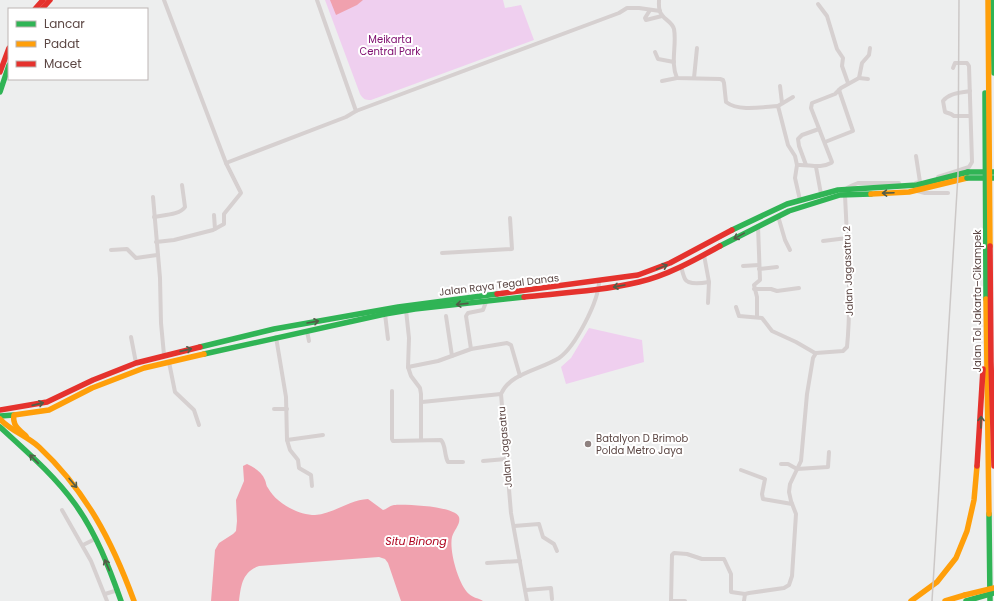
<svg xmlns="http://www.w3.org/2000/svg" width="994" height="601" viewBox="0 0 994 601" font-family="Poppins,sans-serif">
<style>
.green{fill:#efcfef}
.water{fill:#f0a1ae}
.lines{fill:none;stroke-linecap:round;stroke-linejoin:round}
.street{stroke:#d6d0d0;stroke-width:4}
.fast{stroke:#30b455;stroke-width:5.5}
.slow{stroke:#ff9f0a;stroke-width:5.5}
.jam{stroke:#e5322d;stroke-width:5.5}
.rail{stroke:#ccc8c7;stroke-width:1.5}
.fast-bridge{stroke:#30b455;stroke-width:5.5}
.slow-bridge{stroke:#ff9f0a;stroke-width:5.5}
.jam-bridge{stroke:#e5322d;stroke-width:5.5}
.oneway{stroke:#525c47}
.poi-dot{fill:#8e817f;stroke:#fff;stroke-width:1.5}
.labels{text-anchor:middle;dominant-baseline:central;stroke-width:4;stroke-linejoin:round;paint-order:stroke}
.park-label{font-size:10px;fill:#801071;stroke:#fff}
.street-label{font-size:10px;fill:#5b4643;stroke:#fff}
.poi-label{font-size:10px;fill:#5b4643;stroke:#fff;text-anchor:start}
.water-label{font-size:11px;font-style:italic;fill:#ae031e;stroke:#fff}
</style>
<rect width="100%" height="100%" fill="#edeeee"/>
<g class="green">
<path d="M325 0H503L505 8 521 5 534 40 371 100C365 100 363 99 360 94Z"/>
<path d="M589 328 642 340 644 362 566 384 561 367 571 358Z"/>
</g>
<g class="water">
<path d="M330 0H363L357 5 336 15Z"/>
<path d="M247 464C254 467 262 472 265 480 266 482 266 486 268 488 276 503 298 515 315 515 333 514 349 500 368 499L383 510C387 509 389 506 394 505 405 504 455 506 459 517 461 524 454 530 452 537 449 550 458 584 469 594 473 598 479 598 483 601H401L388 563 385 559 379 557 259 566C242 572 241 586 239 601H211L215 550 219 543 233 534 236 531 237 521 236 500 244 481 243 466Z"/>
</g>
<g class="lines">
<g class="street">
<path d="M164 0 226 163 346 117 356 111 317 0"/>
<path d="M659 0C659 5 658 11 662 15 665 20 672 22 674 29 677 44 670 63 677 78L720 79 723 80 724 83 726 102C739 112 763 107 778 106L788 145 795 156 797 165 795 178 800 200"/>
<path d="M818 4 827 16 837 49 843 58 842 66 848 83"/>
<path d="M650 10 645 18 646 20 662 16"/>
<path d="M655 52 658 59 674 62"/>
<path d="M694 78 697 48"/>
<path d="M859 78 868 79"/>
<path d="M662 81 677 78"/>
<path d="M780 86 782 103"/>
<path d="M970 91C960 93 949 93 943 101L945 112 951 114 954 116H970"/>
<path d="M778 106 793 97"/>
<path d="M356 111 619 13 627 8H639L660 11"/>
<path d="M825 142 853 131 839 90"/>
<path d="M916 156 920 182 916 183"/>
<path d="M797 165C809 164 820 169 831 163L832 162 811 108 812 103 835 94 841 88 859 78 862 63 869 55 870 48"/>
<path d="M806 165 799 146 798 139 802 135 819 129"/>
<path d="M816 167 821 194"/>
<path d="M938 177 969 167 972 162 969 66 967 63H955L953 68"/>
<path d="M847 188 853 185 858 183H899"/>
<path d="M917 191 925 193H948"/>
<path d="M153 197 160 278 161 323 164 355"/>
<path d="M214 215 215 229"/>
<path d="M778 216 785 240 790 250"/>
<path d="M154 217C163 215 180 215 185 207L182 185"/>
<path d="M823 241 847 238"/>
<path d="M156 242 174 240 213 230 224 224V214L241 193 226 163"/>
<path d="M111 250 127 249 136 258 157 255"/>
<path d="M442 253 512 249 510 218"/>
<path d="M704 255 709 282 708 303"/>
<path d="M681 266C682 270 683 275 685 279 688 285 703 283 709 282"/>
<path d="M743 266 759 265"/>
<path d="M759 269 777 267"/>
<path d="M754 289H771L777 291 799 288"/>
<path d="M736 307 739 316 762 318 772 331 796 342 815 353"/>
<path d="M406 310 409 338 408 367 411 376 420 388 421 394V440"/>
<path d="M385 314 388 339"/>
<path d="M446 316 452 356"/>
<path d="M757 317V297L754 285 760 280 758 226"/>
<path d="M307 331 309 341"/>
<path d="M131 337 136 363"/>
<path d="M276 337 286 397 287 440 290 450 298 460 299 468 311 475 312 486"/>
<path d="M471 349 466 316 468 313 483 310 486 302"/>
<path d="M169 362 175 392 194 410 199 425"/>
<path d="M408 367 438 361 471 349 507 343 511 345 520 376"/>
<path d="M392 391V439L393 441 441 440C446 445 444 455 448 462H463"/>
<path d="M422 402 501 394"/>
<path d="M274 409H287"/>
<path d="M287 440 323 435"/>
<path d="M483 461 506 459"/>
<path d="M781 464H788L797 469 828 467 829 452"/>
<path d="M741 470 765 479 762 494 763 499 792 504"/>
<path d="M62 510 91 561 107 601"/>
<path d="M514 526 539 524 543 537 554 544 557 551"/>
<path d="M83 545 95 539"/>
<path d="M487 563 520 561"/>
<path d="M526 590 551 588 552 599"/>
<path d="M105 594 118 590"/>
<path d="M527 601 511 513 501 394C510 373 540 370 559 358 575 347 599 301 599 281"/>
<path d="M685 601H671L672 555 674 553 687 554 702 559H724L731 574V592L745 594"/>
<path d="M744 601 745 594 749 593 784 588 789 585 792 576 796 514 791 501 789 492 790 484 801 461 807 394 813 358 816 353 843 351 847 347C852 296 847 245 845 194"/>
</g>
<g class="fast">
<path d="M993 0 994 73"/>
<path d="M0 92 9 65"/>
<path d="M985 93 986 299"/>
<path d="M732 230 787 204 838 190 917 185 968 172"/>
<path d="M720 246 789 211 840 195 871 194"/>
<path d="M200 347 274 329 398 307 497 294"/>
<path d="M204 354 385 314 415 309 524 297"/>
<path d="M0 416 14 415"/>
<path d="M0 427C26 451 54 475 75 504 96 533 109 567 121 601"/>
<path d="M989 514 990 601"/>
</g>
<g class="slow">
<path d="M871 194 909 192 967 178"/>
<path d="M986 299 989 514"/>
<path d="M0 419C11 431 27 436 39 447 86 491 112 541 134 601"/>
<path d="M26 436C19 430 12 425 14 415L49 410 92 388 144 368 204 354"/>
<path d="M911 601 937 582 956 558 967 531 974 500 977 466"/>
<path d="M945 601 965 595"/>
</g>
<g class="jam">
<path d="M35 9 43 0"/>
<path d="M42 9 50 0"/>
<path d="M0 72 9 48"/>
<path d="M497 294 638 275 670 263 732 230"/>
<path d="M524 297C562 293 601 291 639 282 666 276 695 260 720 246"/>
<path d="M0 410 47 402 93 380 136 363 200 347"/>
<path d="M977 466 983 369"/>
</g>
<path class="rail" d="M932 601 958 175 959 0"/>
<g class="fast-bridge">
<path d="M968 172H994"/>
<path d="M967 178H994"/>
<path d="M966 601 994 593"/>
</g>
<g class="slow-bridge">
<path d="M988 0 990 246"/>
<path d="M965 595 994 588"/>
</g>
<path class="jam-bridge" d="M990 246 991 362 994 466"/>
</g>
<defs><path id="oneway-shaft" d="M-6 0H5M1.5-3L5.5 0L1.5 3" fill="none" stroke-width="1.6" stroke-linecap="round" stroke-linejoin="round"/></defs>
<g class="oneway">
<use href="#oneway-shaft" transform="translate(888 193) rotate(178)"/>
<use href="#oneway-shaft" transform="translate(739 236) rotate(151)"/>
<use href="#oneway-shaft" transform="translate(662 267) rotate(-22)"/>
<use href="#oneway-shaft" transform="translate(619 286) rotate(170)"/>
<use href="#oneway-shaft" transform="translate(462 304) rotate(174)"/>
<use href="#oneway-shaft" transform="translate(313 322) rotate(-10)"/>
<use href="#oneway-shaft" transform="translate(186 350) rotate(-13)"/>
<use href="#oneway-shaft" transform="translate(38 404) rotate(-13)"/>
<use href="#oneway-shaft" transform="translate(981 422) rotate(-89)"/>
<use href="#oneway-shaft" transform="translate(34 459) rotate(-135)"/>
<use href="#oneway-shaft" transform="translate(73 483) rotate(50)"/>
<use href="#oneway-shaft" transform="translate(107 565) rotate(-113)"/>
</g>
<circle class="poi-dot" cx="588" cy="444" r="4"/>
<g class="labels">
<g class="park-label">
<text x="390" y="39">Meikarta<tspan x="390" dy="12">Central Park</tspan></text>
</g>
<g class="street-label">
<text transform="translate(848 271) rotate(-92)">Jalan Jagasatru 2</text>
<text transform="translate(499 285) rotate(-7)">Jalan Raya Tegal Danas</text>
<text transform="translate(977 301) rotate(-90)">Jalan Tol Jakarta–Cikampek</text>
<text transform="translate(505 447) rotate(-95)">Jalan Jagasatru</text>
</g>
<g class="poi-label">
<text x="596" y="438">Batalyon D Brimob<tspan x="596" dy="12">Polda Metro Jaya</tspan></text>
</g>
<g class="water-label">
<text x="416" y="541">Situ Binong</text>
</g>
</g>
<rect x="8" y="8" width="140" height="72" fill="#ffffff" stroke="#bdb5b4"/>
<rect x="16" y="21" width="20" height="6" fill="#30b455" stroke="#bdb5b4"/>
<text x="44" y="28" font-size="12" fill="#5b4643">Lancar</text>
<rect x="16" y="41" width="20" height="6" fill="#ff9f0a" stroke="#bdb5b4"/>
<text x="44" y="48" font-size="12" fill="#5b4643">Padat</text>
<rect x="16" y="61" width="20" height="6" fill="#e5322d" stroke="#bdb5b4"/>
<text x="44" y="68" font-size="12" fill="#5b4643">Macet</text>
</svg>
